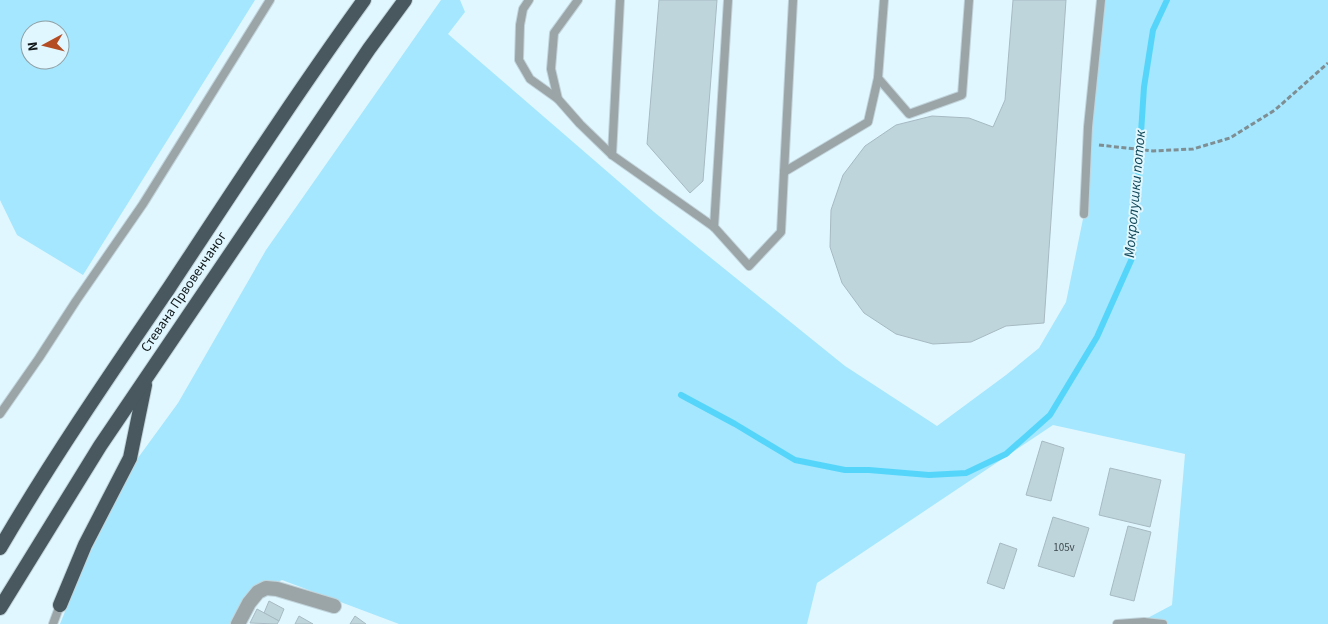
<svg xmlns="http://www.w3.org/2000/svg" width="1328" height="624" viewBox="0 0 1328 624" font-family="'Source Sans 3',sans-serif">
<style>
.green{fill:#a5e7fe;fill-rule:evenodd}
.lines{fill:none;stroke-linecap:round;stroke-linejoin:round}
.stream{stroke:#56d5fa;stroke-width:6}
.building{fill:#bfd5dc;stroke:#a6bac2}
.service-casing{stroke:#c0d4db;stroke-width:10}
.minor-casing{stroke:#c0d4db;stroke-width:16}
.trunk-casing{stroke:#c0d4db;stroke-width:16}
.path{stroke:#7f8e93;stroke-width:3;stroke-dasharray:5 2.5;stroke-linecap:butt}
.service{stroke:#9ba4a7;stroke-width:8}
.minor{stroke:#9ba4a7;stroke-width:14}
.trunk{stroke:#48585e;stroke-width:14}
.labels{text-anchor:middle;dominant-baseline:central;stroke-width:4;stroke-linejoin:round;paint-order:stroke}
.number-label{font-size:11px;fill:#3d494c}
.street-label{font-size:14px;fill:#121a1c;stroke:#e1f7ff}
.water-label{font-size:15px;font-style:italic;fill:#0f4656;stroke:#e1f7ff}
</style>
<rect width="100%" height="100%" fill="#e1f7ff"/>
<g class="green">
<path d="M0 0H255L83 275 17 235 0 200ZM30 30H60V60H30Z"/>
<path d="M441 0H460L465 12 448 34 654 212 845 366 937 426 1006 375 1039 348 1066 302 1084 214 1102 0H1328V624H1140L1142 621 1172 605 1185 454 1053 425 817 583 807 624H399L282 580 266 588 238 624H60L83 567 135 462 178 403 266 250Z"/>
</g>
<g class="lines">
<path class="stream" d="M681 395 735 424 795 460 845 470H869L929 475 966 473 1006 454 1050 415 1097 337 1133 256 1144 87 1153 30 1167 0"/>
</g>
<g class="building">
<path d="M659 0H717L703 181 690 193 647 144Z"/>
<path d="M1013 0H1066L1044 323 1006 326 971 342 933 344 896 334 864 313 842 283 830 247 831 210 843 175 865 146 896 125 932 116 969 118 993 127 1005 100Z"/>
<path d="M1042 441 1064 448 1051 501 1026 495Z"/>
<path d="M1110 468 1161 480 1150 527 1099 515Z"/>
<path d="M1053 517 1089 528 1074 577 1038 566Z"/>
<path d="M1128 526 1151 532 1134 601 1110 595Z"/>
<path d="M1000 543 1017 549 1004 589 987 583Z"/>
<path d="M269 601 284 609 279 621 264 613Z"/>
<path d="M257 609 279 621 277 624 250 623Z"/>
<path d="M299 616 313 624H295Z"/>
<path d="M355 616 366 624H350Z"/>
</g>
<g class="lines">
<g class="service-casing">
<g id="service">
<path d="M529 0 523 9 520 25 519 60 530 79 558 99"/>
<path d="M578 0 554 33 551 69 558 99 580 124 612 155 714 227 749 266 781 232 784 172"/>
<path d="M793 0 784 172 868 122 878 78"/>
<path d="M884 0 878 78 909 114 962 95 969 0"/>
<path d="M612 155 620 0"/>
<path d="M1084 214 1088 127 1101 0"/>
<path d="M714 227 728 0"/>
<path d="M0 414 39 358 76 301 143 204 270 0"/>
<path d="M53 624 60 605"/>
<path d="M1117 624 1144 622 1163 624"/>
</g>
</g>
<g class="minor-casing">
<path id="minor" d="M238 624 249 603 258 592 266 588 277 589 334 606"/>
</g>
<g class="trunk-casing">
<g id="trunk">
<path d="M0 548C52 459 111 373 169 288 233 191 296 94 364 0"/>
<path d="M60 605 85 545 130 458 145 385"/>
<path d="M0 608 100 446 369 49 405 0"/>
</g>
</g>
<path class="path" d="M1099 145 1153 151 1193 149 1230 138 1275 110 1328 63"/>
<use href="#service" class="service"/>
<use href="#minor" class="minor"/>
<use href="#trunk" class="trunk"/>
</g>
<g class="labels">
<g class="number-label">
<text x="1064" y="547">105v</text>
</g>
<g class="street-label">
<text transform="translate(184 292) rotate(-56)">Стевана Првовенчаног</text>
</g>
<g class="water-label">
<text transform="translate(1135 194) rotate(-85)">Мокролушки поток</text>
</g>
</g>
<g transform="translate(45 45) rotate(263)"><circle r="24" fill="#e1f7ff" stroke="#8e9fa4"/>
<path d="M0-4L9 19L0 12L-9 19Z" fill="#b44d24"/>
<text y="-8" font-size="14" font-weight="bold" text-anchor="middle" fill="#121a1c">N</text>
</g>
</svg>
